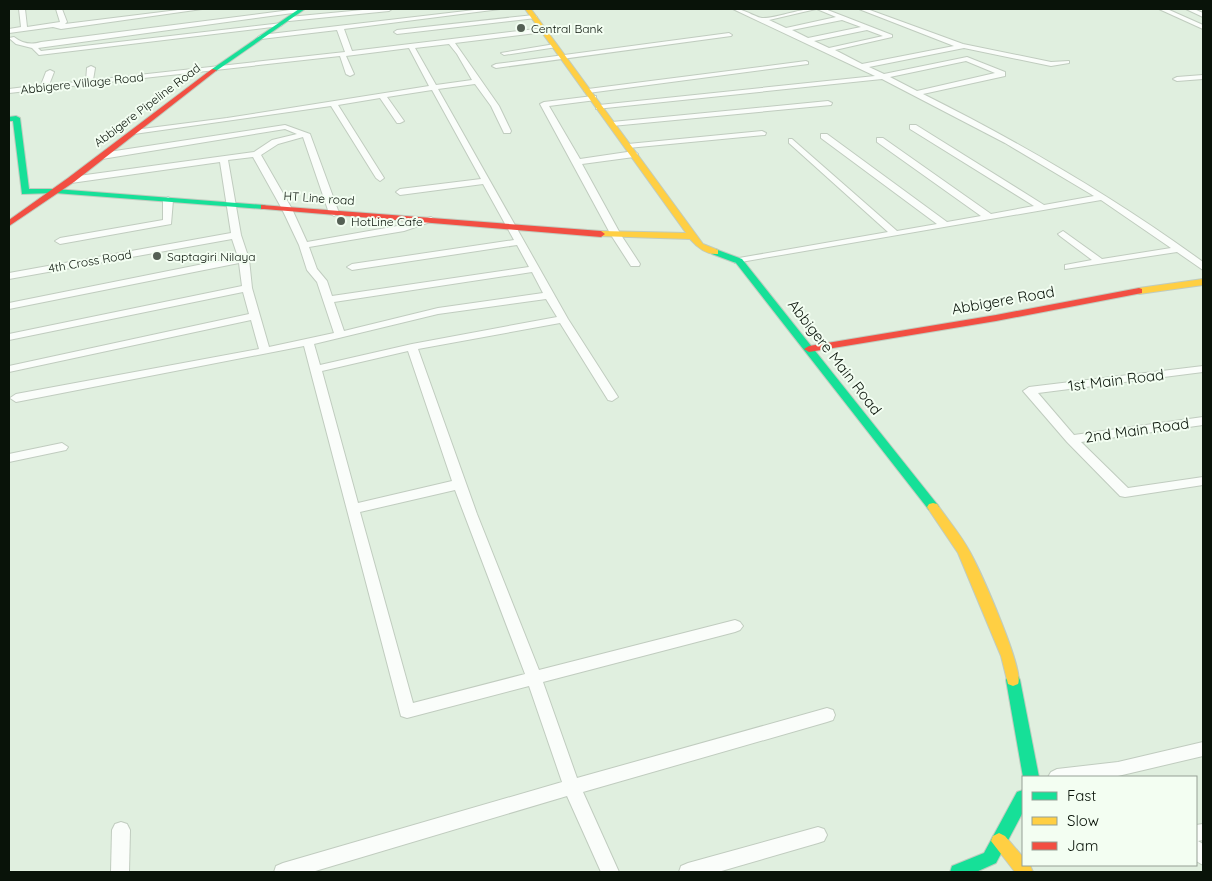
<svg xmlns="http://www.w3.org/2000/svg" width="1212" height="881" viewBox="0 0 1212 881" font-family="Quicksand,sans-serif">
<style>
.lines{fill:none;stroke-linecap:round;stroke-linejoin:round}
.street-casing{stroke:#c0ccbf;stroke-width:2}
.fast-casing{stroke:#c0ccbf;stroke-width:2}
.slow-casing{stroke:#c0ccbf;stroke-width:2}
.jam-casing{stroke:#c0ccbf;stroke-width:2}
.street{fill:#fafdfa;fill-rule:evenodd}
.fast{fill:#16e098;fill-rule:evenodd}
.slow{fill:#ffcf43;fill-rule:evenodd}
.jam{fill:#f24e42;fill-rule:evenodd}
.poi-dot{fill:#546054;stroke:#f3fef2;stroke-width:2}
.labels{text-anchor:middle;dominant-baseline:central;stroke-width:4;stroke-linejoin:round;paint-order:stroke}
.far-poi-label{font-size:12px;fill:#091309;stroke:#f3fef2;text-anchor:start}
.far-street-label{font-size:12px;fill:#091309;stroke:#f3fef2}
.street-label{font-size:15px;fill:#091309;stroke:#f3fef2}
</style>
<rect width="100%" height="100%" fill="#e0efdf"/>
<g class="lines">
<g class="street-casing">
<g id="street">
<path d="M19 9H25L27 27 60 22 56 9H62L67 22 65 24 186 9H202L61 29 53 27 9 33V29L21 27Z"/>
<path d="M298 9 300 10V12L38 48 41 51 282 23V25L280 26 39 55 32 48 16 44 9 38 14 37C23 44 31 45 41 42Z"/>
<path d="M373 9H392L389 11 289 21 286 19 289 17Z"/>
<path d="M483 9H500L344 29 352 51 544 28 547 30 544 32 455 43 499 106 511 131 510 133H504L491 106 475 84 438 89 568 319 618 397 612 401 608 400 560 323 418 349 477 514 539 670 735 620 740 622 743 626 740 630 735 632 543 682 577 778 827 708 833 710 835 715 833 720 827 722 583 792 619 872H601L567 796 312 872H274L276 866 283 863 562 782 529 686 407 718 401 716 304 346 16 402 10 398 16 394 259 349 251 320 9 372V366L249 314 243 292 9 340V334L242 286 239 263 9 309V303L238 257 232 239 9 279V273L231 233 220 162 71 183 67 180 71 177 254 152 272 140 297 134 285 129 102 159 98 156 102 153 285 125 310 134 339 213 334 216 329 213 303 137 278 144 261 155 292 209 307 242 403 225 431 217 436 220 404 231 309 247 317 269 327 281 332 296 529 267 517 245 352 270 347 267 352 264 514 240 483 184 400 195 396 192 400 189 481 179 432 90 387 97 404 121 400 123H397L380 98 338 105 384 178 380 181 376 178 331 106 134 134 130 132 134 130 227 118 429 86 409 48 346 56 354 74 350 76 346 74 340 56 9 93V89L41 85 46 72 50 70 54 72 49 85 86 81 87 68 91 66 95 68 93 80 345 52 337 30 261 39 258 37 261 35ZM449 44 457 54 472 80 436 85 415 48ZM253 157 282 209 299 245 307 270 317 282 334 333 269 347 252 288 249 259 241 235 228 160ZM532 272 543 293 438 308 344 331 334 302ZM546 299 557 317 412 344 320 365 314 344 438 314ZM408 351 452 481 358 503 322 371ZM455 490 525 674 413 703 360 512Z"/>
<path d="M733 9C744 8 752 16 762 18 774 19 800 8 816 9L769 20 786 28 836 17 817 9H825L892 35V37L835 50 862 64 954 46 859 9H867L963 44 1051 62 1069 61V63L1051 66 964 48 869 67 884 74 967 57 1005 72V76L923 94C1021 143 1115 198 1203 262V270L1177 252 1065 269V265L1092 260 1060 236 1058 234 1063 231 1102 259 1171 248 1101 200 735 263 734 261 739 258 888 232 789 143V139H792L897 231 937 224 821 138V134H827L947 222 981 216 877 142V138H883L991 214 1034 206 910 129V125H916L1044 205 1094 196 1005 143 882 79 596 109V105H599L875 76ZM842 20 861 27 808 38 792 30ZM867 30 883 36 829 48 814 41ZM966 61 995 73 917 91 890 77Z"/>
<path d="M1159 9H1167L1203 25V29Z"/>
<path d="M1186 9H1194L1203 13V17Z"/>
<path d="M534 15 537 17 536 18 397 34 394 32 397 30Z"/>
<path d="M729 33 732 35 731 36 496 68 492 66 496 64Z"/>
<path d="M555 44 557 45V47L504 55 501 53Z"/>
<path d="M806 61 808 62V64L588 93 584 91 588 89Z"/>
<path d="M1203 75V79L1177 81 1173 79 1177 77Z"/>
<path d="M593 96H596V100L549 106 580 159 634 151 638 154 634 157 582 164 621 235 640 264 639 266H631L611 235 540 104 544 102Z"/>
<path d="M828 101 832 103 831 105 612 126 608 124 612 122Z"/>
<path d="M762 131 766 133 765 135 628 148 624 146 628 144Z"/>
<path d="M168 197 173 200 171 224 60 244 55 241 60 238 163 220V200Z"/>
<path d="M1203 366V372L1038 393 1074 435 1203 417V425L1081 442 1128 488 1203 477V485L1125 497 1120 496 1067 442 1023 391 1029 387Z"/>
<path d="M62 443 68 447 66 450 9 462V454Z"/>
<path d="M1203 742V756L1118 776 1048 777 1051 772 1057 769 1118 762Z"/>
<path d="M121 822 127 824 130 830 129 872H111L112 830 115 824Z"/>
<path d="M1203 824V840L1198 841 1203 844V865L1196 861V825Z"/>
<path d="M818 827 824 829 827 835 824 841 818 843 718 872H679L681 866 688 863Z"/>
</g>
</g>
<g class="fast-casing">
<g id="fast">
<path d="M299 9H305L216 71H212V69Z"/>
<path d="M16 116 20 118 29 189H55L264 205 268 207 264 209 55 193 22 194 13 121H9V117Z"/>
<path d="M715 249 742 259 937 504 939 507 937 510H929L736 263 712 254 711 252Z"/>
<path d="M1013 674 1018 676 1020 680 1039 777H1023L1006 680 1008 676Z"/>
<path d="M1023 790V812L996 863 976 872H950L952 866 984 853 1017 792Z"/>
</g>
</g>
<g class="slow-casing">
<g id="slow">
<path d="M525 9H531L703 244 718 250V254C706 255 697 247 690 239L598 236V232L601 231 686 233Z"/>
<path d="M1203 279V285L1139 294 1134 291 1139 288Z"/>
<path d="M933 503 937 504C948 520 961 535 970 552 980 570 1025 670 1018 684L1013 686 1008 684 1001 656 958 553 927 507 929 504Z"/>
<path d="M999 833 1005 836 1023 857V865H1030L1033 872H1015L991 841 993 836Z"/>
</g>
</g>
<g class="jam-casing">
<g id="jam">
<path d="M212 69 217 70 74 182 9 226V220L68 178Z"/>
<path d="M261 205 601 231 605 234 601 237 264 209H261Z"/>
<path d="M1139 288 1142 289V293L996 321 809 352 804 349 809 346 996 315Z"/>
</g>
</g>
<use href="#street" class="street"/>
<use href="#fast" class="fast"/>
<use href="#slow" class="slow"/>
<use href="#jam" class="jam"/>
</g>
<g class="poi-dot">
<circle cx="521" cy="28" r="5"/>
<circle cx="341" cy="221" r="5"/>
<circle cx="157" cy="256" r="5"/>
</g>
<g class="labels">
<g class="far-poi-label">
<text x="531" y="28">Central Bank</text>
<text x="351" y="221">HotLine Cafe</text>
<text x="167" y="256">Saptagiri Nilaya</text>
</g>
<g class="far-street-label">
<text transform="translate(82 83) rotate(-6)">Abbigere Village Road</text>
<text transform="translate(147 105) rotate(-37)">Abbigere Pipeline Road</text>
<text transform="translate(319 198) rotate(4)">HT Line road</text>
<text transform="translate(90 261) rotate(-10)">4th Cross Road</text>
</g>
<g class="street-label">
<text transform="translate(1003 300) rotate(-10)">Abbigere Road</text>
<text transform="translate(835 357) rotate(52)">Abbigere Main Road</text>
<text transform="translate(1116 380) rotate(-7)">1st Main Road</text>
<text transform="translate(1137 430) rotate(-8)">2nd Main Road</text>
</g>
</g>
<rect width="1212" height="881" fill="none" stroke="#091309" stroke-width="20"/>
<rect x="1022" y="776" width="175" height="90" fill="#f3fef2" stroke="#95a095"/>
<rect x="1032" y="792" width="25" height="8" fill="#16e098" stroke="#95a095"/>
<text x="1067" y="801" font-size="15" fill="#091309">Fast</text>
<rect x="1032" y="817" width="25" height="8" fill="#ffcf43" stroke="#95a095"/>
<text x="1067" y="826" font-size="15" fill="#091309">Slow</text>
<rect x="1032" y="842" width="25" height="8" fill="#f24e42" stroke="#95a095"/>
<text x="1067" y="851" font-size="15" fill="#091309">Jam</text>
</svg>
